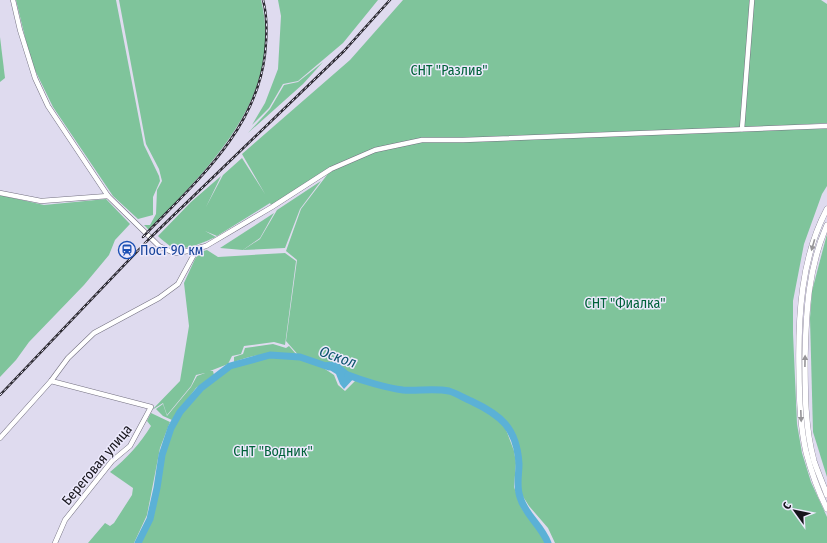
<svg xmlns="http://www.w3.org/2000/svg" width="827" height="543" viewBox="0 0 827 543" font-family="'Fira Sans Condensed',sans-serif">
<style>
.green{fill:#7fc49b}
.water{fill:#5bb1d6}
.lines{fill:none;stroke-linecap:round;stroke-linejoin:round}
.river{stroke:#5bb1d6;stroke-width:7}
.minor-casing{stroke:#737080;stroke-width:5.5}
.major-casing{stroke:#737080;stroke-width:6}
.minor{stroke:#fff;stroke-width:4.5}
.major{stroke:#fff;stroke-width:5.5}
.rail-casing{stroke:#2c2a32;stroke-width:2.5}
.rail{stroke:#ece9fc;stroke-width:1;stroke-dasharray:3;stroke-linecap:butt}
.oneway{fill:#969598}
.labels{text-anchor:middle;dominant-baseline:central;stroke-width:3;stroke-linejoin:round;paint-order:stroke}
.park-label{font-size:14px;fill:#00623a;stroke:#ece9fc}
.transit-label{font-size:14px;fill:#164399;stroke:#ece9fc;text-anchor:start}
.street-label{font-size:14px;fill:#16141b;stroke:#ece9fc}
.water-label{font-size:15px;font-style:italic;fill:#0b546d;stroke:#ece9fc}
</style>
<rect width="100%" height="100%" fill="#dfdbef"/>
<g class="green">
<path d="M16 0H116L144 145 159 176 160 181 153 197V215L138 219 113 196 53 107 31 62Z"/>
<path d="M119 0H261C285 96 209 167 149 230L144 225H150L156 214 157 190 162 181 159 169 146 144Z"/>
<path d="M278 0H378L343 43 298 81 283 84 269 108 252 125 265 103 278 69 281 16Z"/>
<path d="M403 0H821L827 4V123L714 130 827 129V186L822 194 804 244 793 301V333L797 424 802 453 811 482 827 517V543H555L548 528 529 506 517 487 519 463 517 451 508 426 499 416 450 391 403 390 353 377 300 357 286 341 297 260 286 251 301 209 330 171 272 207 270 203 217 236 205 231 216 237C203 242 184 253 170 246 166 243 161 239 158 236L191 202 221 176 206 207 223 175 242 158 265 194 242 154 350 60Z"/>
<path d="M0 37 5 78 0 82Z"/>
<path d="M323 62 303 84 248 133 270 109 284 85 298 82Z"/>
<path d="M321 181 300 209 285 248 243 250 260 239 277 210Z"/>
<path d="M0 195 44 205 106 199 130 224 115 240 109 255 84 285 29 342 16 360 0 377Z"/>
<path d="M274 213 260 238 243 250 220 248Z"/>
<path d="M827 234V477L813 432 810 318 812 291Z"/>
<path d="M207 250 218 257 285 253 296 261 285 345 274 342 244 346 241 354 232 356 228 364 210 371H213L214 375 196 388 172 420 163 416 156 409 163 404 167 416 191 387 197 376 205 373 196 375 191 386 167 415 163 403 152 410 180 381 189 326 184 283 195 259 200 252Z"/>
<path d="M273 344 286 348 289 346 296 354C274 352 254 354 234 362V357L243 354 245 348Z"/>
<path d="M270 356 304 359 319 365 334 375 338 385 345 391 356 380 402 392 449 393 482 408 497 418 505 427 514 451 516 463 514 487 522 509 543 537 545 543H139C154 519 157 492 162 465 169 426 194 387 229 368 241 362 257 360 270 356Z"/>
<path d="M151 413 170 422 160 448 147 515 134 543H88L105 523 110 526 114 523 132 495 133 488 110 472C127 458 140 444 151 426L147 421Z"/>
</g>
<path class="water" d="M327 362H337L355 377 344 389 340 384 336 374 320 364Z"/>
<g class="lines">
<g class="river">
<path d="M348 375C363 381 387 388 403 390 418 391 435 388 449 391 456 393 464 398 471 401 501 415 517 428 519 464 519 475 516 486 520 497 525 515 541 525 548 543"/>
<path d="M138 543 150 519 157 488 162 455 171 428 180 412 201 388 230 366 270 355 300 357 329 367"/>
</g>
<g class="minor-casing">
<g id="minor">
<path d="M13 0 20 30 35 78 48 106 108 196 159 246 174 253 183 252 206 246 272 207 331 169 375 150 422 140H463L827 126"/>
<path d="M742 129 752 0"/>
<path d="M0 193 41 201 108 196"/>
<path d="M51 381 151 407 130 446 112 461 65 520 55 543"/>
<path d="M0 438 51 381 68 358 94 333 159 298 178 284 197 249"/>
</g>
</g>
<g class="major-casing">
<g id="major">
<path d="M827 209C801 258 798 316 799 370 799 397 800 425 806 452 811 471 818 491 827 509"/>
<path d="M827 225C808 268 806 313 805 359 805 393 805 428 814 461 818 473 823 484 827 495"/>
</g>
</g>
<use href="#minor" class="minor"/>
<use href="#major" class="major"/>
<g class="rail-casing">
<g id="rail">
<path d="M143 237C193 184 256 132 265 54 267 36 268 18 263 0"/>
<path d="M0 395 150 238 344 51 390 0"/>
</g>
</g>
<use href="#rail" class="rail"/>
</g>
<defs><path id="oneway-solid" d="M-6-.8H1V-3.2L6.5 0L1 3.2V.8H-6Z"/></defs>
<g class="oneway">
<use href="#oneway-solid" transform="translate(813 245) rotate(106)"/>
<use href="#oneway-solid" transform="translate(805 361) rotate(-89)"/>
<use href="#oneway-solid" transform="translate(801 416) rotate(88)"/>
</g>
<defs>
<g id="station-ring" transform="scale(0.9)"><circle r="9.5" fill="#ece9fc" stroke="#1a4fb4" stroke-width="1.5"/><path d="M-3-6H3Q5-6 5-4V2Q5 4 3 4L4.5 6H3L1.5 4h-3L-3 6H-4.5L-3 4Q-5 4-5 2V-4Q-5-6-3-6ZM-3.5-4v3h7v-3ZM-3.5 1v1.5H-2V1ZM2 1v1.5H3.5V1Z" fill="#1a4fb4"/></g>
</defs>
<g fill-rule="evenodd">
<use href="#station-ring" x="127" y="250"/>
</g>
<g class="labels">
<g class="park-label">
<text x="449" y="70">СНТ "Разлив"</text>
<text x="625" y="303">СНТ "Фиалка"</text>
<text x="273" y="451">СНТ "Водник"</text>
</g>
<g class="transit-label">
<text x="140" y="250">Пост 90 км</text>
</g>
<g class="street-label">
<text transform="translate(97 465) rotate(-50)">Береговая улица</text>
</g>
<g class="water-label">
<text transform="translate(338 357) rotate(20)">Оскол</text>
</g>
</g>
<g transform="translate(795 511) rotate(303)" stroke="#ece9fc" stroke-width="3" paint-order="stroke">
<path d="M0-3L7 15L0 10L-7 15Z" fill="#16141b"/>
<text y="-6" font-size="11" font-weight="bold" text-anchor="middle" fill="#16141b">С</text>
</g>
</svg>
